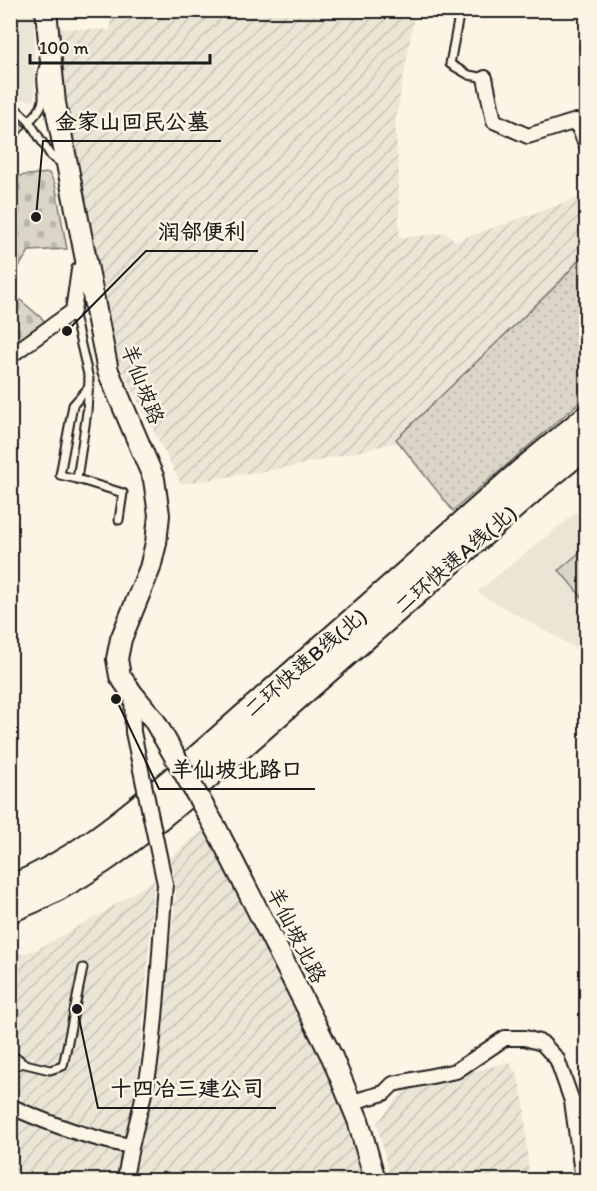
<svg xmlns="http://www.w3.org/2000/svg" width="597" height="1191" viewBox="0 0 597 1191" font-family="Itim,'LXGW WenKai TC',sans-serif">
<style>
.built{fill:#ebe5d6}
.industrial{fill:url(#industrial-furrows)}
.green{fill:url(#green-dots);stroke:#7c7872;stroke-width:1.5}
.cemetery{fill:url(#cemetery-stones);stroke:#7c7872;stroke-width:1.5}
.pitch{fill:#dbd5c8;stroke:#7c7872;stroke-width:1.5}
.building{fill:#c4c0b3;stroke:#1c1c1c;stroke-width:1.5}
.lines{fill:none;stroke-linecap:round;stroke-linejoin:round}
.lane-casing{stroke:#1c1c1c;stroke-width:11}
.street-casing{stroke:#1c1c1c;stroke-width:18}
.secondary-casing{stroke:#1c1c1c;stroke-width:24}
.highway-casing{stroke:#1c1c1c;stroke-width:28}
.lane{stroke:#fcf5e5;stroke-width:7}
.street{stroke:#fcf5e5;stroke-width:14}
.secondary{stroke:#fcf5e5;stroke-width:20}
.highway{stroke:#fcf5e5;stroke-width:24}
.street-bridge-casing{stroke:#1c1c1c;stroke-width:18;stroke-linecap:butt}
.secondary-bridge-casing{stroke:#1c1c1c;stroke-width:24;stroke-linecap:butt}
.street-bridge{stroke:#fcf5e5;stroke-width:14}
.secondary-bridge{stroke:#fcf5e5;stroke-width:20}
.labels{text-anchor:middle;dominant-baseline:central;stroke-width:5;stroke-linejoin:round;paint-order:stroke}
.street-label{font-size:21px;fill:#1c1c1c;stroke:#fcf5e5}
.leader{fill:none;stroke:#1c1c1c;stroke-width:2}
.callout-dot{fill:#1c1c1c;stroke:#fcf5e5;stroke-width:2}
.callout-label{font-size:22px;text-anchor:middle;font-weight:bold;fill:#1c1c1c;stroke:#fcf5e5;stroke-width:5;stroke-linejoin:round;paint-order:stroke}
</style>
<defs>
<pattern id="industrial-furrows" width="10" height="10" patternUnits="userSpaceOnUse" patternTransform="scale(1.5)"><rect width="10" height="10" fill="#ebe5d6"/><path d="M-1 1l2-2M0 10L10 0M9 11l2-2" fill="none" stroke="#c9c4b7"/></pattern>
<pattern id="green-dots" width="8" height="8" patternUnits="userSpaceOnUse" patternTransform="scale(1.5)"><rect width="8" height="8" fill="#dbd5c8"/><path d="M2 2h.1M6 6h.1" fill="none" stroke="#bbb6ab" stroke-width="1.8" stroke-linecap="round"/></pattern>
<pattern id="cemetery-stones" width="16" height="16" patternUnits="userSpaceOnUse" patternTransform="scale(1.5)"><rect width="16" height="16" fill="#dbd5c8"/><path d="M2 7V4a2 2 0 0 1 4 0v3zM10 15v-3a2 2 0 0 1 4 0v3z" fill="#bbb6ab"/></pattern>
</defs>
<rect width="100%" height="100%" fill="#fcf5e5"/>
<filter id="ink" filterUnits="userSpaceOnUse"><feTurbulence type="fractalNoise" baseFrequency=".0167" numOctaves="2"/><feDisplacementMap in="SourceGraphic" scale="12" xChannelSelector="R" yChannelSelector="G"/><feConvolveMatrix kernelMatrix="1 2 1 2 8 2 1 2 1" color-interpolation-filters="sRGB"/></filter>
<g filter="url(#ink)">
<g class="built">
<path d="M11 10 34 11 35 101 17 99 11 91Z"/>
<path d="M586 505V654L477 592Z"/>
</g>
<g class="industrial">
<path d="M110 10 415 11 395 125 399 174V238L445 233 456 241 586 195V251L561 281 396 439 399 442 291 467 181 484 116 358 99 293 69 125 58 28 110 30Z"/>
<path d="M203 830 310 1026 347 1117 366 1180H132L158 1060 176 892 170 858Z"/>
<path d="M154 880 140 1062 119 1180H11V957L38 949 104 912Z"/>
<path d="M509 1062 517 1074 524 1103 529 1180H390L377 1123 405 1089Z"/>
</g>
<path class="green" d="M586 251V397L453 511 396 439 561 281Z"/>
<g class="cemetery">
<path d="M49 173 55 184 67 249 29 251 11 279V174L17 176Z"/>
<path d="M11 292 46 322 11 349Z"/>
</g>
<path class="pitch" d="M586 547V602L559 570Z"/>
<path class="building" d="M10 114 26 127 10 147Z"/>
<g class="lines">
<g class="lane-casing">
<g id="lane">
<path d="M460 10 450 64 469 75 485 78"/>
<path d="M10 103 29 121C56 98 34 88 45 63"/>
<path d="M29 121 51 156 64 165"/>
<path d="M73 311 89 379 87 412 77 479 123 493 119 520"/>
<path d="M77 479 60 475 73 405 89 387"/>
<path d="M17 1062 50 1070 63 1066 83 968"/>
</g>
</g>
<g class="street-casing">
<g id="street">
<path d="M485 78 494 121 528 136 576 121 586 144"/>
<path d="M10 356 73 311 79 270 87 263"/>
<path d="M132 693 133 732"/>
<path d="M10 1060 17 1062"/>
<path d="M352 1102 384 1093 393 1084 456 1071 505 1038H525L542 1043 557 1059 572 1101 583 1180"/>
<path d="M10 1106C49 1124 89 1138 130 1146"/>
<path d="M125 1180C130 1141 144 1103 150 1063 158 1004 160 943 165 884"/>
</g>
</g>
<g class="secondary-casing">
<g id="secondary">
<path d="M46 10 55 103 108 371 154 479 159 515 156 543 150 568 121 639 117 659 120 676 132 693 154 720"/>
<path d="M217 830 332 1057 358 1120 375 1180"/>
</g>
</g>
<g class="highway-casing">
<g id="highway">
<path d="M10 888C72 863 122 822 172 780L522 471 586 418"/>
<path d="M10 910C79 883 127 845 183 798L536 487 586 446"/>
</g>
</g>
<use href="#lane" class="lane"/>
<use href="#street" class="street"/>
<use href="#secondary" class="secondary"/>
<use href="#highway" class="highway"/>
<g class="street-bridge-casing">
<path id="street-bridge" d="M133 732 165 884"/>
</g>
<g class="secondary-bridge-casing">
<path id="secondary-bridge" d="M154 720 217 830"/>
</g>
<use href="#street-bridge" class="street-bridge"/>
<use href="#secondary-bridge" class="secondary-bridge"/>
</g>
</g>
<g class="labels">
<g class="street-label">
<text transform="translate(143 384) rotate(69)">羊仙坡路</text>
<text transform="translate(455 559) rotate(-41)">二环快速A线(北)</text>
<text transform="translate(305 662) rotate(-41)">二环快速B线(北)</text>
<text transform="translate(297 935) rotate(63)">羊仙坡北路</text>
</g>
</g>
<path class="leader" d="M36 217L43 141H221M67 331L146 251H258M116 699L159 789H315M77 1009L98 1108H276"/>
<g class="callout-dot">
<circle cx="36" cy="217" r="6"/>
<circle cx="67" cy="331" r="6"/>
<circle cx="116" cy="699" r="6"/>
<circle cx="77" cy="1009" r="6"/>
</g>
<g class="callout-label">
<text x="132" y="129">金家山回民公墓</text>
<text x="202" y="239">润邻便利</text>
<text x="237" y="777">羊仙坡北路口</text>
<text x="187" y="1096">十四冶三建公司</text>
</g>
<rect width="597" height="1191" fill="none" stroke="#fcf5e5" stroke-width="36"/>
<rect x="18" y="18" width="561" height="1155" fill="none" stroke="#1c1c1c" stroke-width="2" filter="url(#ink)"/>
<path d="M30 54v9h180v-9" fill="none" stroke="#1c1c1c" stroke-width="3"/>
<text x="39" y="54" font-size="18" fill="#1c1c1c" stroke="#fcf5e5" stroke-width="4.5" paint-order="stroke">100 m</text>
</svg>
